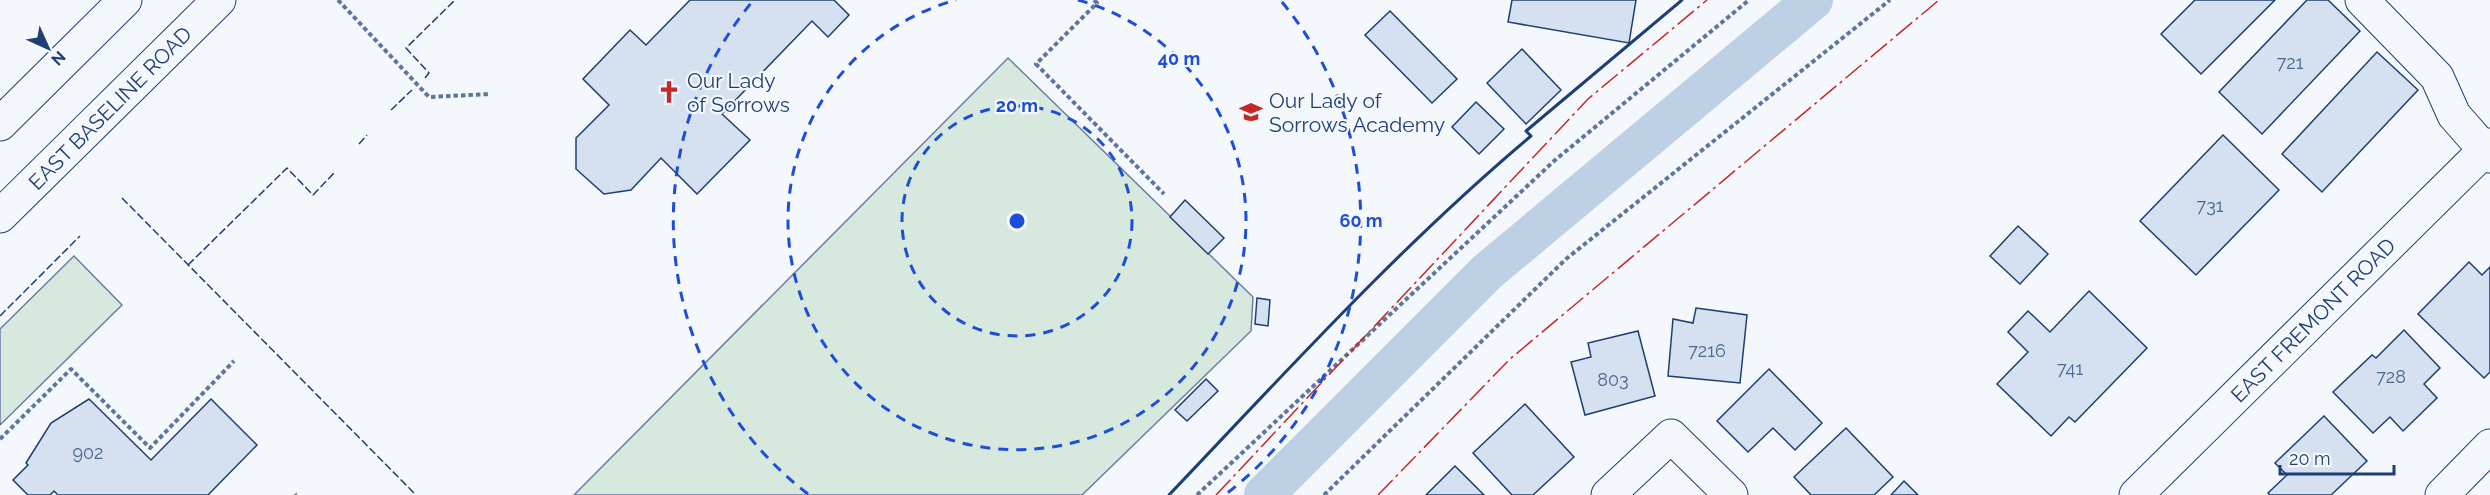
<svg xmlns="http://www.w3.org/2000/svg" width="2490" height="495" viewBox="0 0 2490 495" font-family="Raleway,sans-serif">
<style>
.green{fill:#d7e8df;stroke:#687fa3;stroke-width:1.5}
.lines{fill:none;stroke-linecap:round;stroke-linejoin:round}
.canal{stroke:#bed0e5;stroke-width:40}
.building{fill:#d5e0f0;stroke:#1d3f73;stroke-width:1.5}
.minor-casing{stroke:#1d3f73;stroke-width:35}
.major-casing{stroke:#1d3f73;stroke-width:35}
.path{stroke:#5e769c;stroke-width:4;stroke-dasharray:4.5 3;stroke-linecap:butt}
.minor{stroke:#f4f7fb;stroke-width:33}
.major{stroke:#f4f7fb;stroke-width:33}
.fence{stroke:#1d3f73;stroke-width:1.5;stroke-dasharray:8 3;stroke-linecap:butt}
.wall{stroke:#1d3f73;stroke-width:3}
.power{stroke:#c62828;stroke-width:1.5;stroke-dasharray:21 4.5 3 4.5;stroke-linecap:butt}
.ring{fill:none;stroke:#1d4ed8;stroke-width:3;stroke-dasharray:10 8}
.labels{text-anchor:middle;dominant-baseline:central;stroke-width:4.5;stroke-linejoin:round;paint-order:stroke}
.number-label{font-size:18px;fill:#4b6792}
.poi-label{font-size:21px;fill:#1d3f73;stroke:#f4f7fb;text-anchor:start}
.street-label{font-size:21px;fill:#1d3f73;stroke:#f4f7fb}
.centre{fill:#1d4ed8;stroke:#f4f7fb;stroke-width:3}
.ring-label{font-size:18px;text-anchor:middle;font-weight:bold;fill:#1d4ed8;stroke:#f4f7fb;stroke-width:4.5;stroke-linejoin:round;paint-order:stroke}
</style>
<rect width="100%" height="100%" fill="#f4f7fb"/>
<g class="green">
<path d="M1008 58 1253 297 1251 331 1082 495H574Z"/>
<path d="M74 256 122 305 0 425V329Z"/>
</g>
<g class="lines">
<path class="canal" d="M1264 495 1487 272 1813 0"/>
</g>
<g class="building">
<path d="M690 0H834L849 15 828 37 812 21 722 114 750 140 697 194 661 158 631 190 604 194 576 169V138L609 105 583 79 630 30 646 45Z"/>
<path d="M1512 0H1636L1629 43 1508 22Z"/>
<path d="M2195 0H2275L2201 74 2161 34Z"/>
<path d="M2307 0H2328L2360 31 2262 134 2219 92Z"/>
<path d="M1390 11 1457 79 1432 103 1365 35Z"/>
<path d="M1522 49 1561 90 1526 124 1487 83Z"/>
<path d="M2377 52 2418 90 2322 192 2282 154Z"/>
<path d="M1476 102 1504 129 1479 154 1452 127Z"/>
<path d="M2223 135 2279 190 2196 275 2140 221Z"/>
<path d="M1185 200 1224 238 1208 254 1170 217Z"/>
<path d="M2018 226 2048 254 2020 284 1990 256Z"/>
<path d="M2469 262 2482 275 2490 267V372L2484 378 2418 314Z"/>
<path d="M2089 291 2147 348 2075 422 2069 417 2051 436 1997 384 2028 352 2008 332 2028 311 2050 332Z"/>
<path d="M1257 298 1270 300 1268 326 1255 324Z"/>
<path d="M1696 308 1747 315 1740 383 1668 376 1673 319 1693 323Z"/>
<path d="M2404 330 2440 368 2424 384 2437 398 2403 431 2390 417 2373 433 2333 392 2372 355 2376 358Z"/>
<path d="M1638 331 1655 396 1585 415 1571 362 1591 357 1588 343Z"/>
<path d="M1769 369 1822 423 1795 450 1773 428 1748 452 1717 421Z"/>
<path d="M1206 379 1218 391 1187 421 1175 410Z"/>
<path d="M89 399 151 460 211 399 257 445 208 495H58L54 491 50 495H28L13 480 28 465 26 463 51 423Z"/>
<path d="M1525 404 1574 457 1533 495H1512L1473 453Z"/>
<path d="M2324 416 2367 461 2331 495H2270L2268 493 2287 475 2275 463Z"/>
<path d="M1846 428 1893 477 1874 495H1811L1794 477Z"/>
<path d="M1455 466 1484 495H1426Z"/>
<path d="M1904 481 1918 495H1891Z"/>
</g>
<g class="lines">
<g class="minor-casing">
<g id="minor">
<path d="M2362 0 2437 77 2454 115 2490 156"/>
<path d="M1608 495 1671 436 1731 495"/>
<path d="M2136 495 2490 145"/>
<path d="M2442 495 2490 446"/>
</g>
</g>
<g class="major-casing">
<g id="major">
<path d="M0 124 125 0"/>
<path d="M0 216 219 0"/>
</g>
</g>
<g class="path">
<path d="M338 0 429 97 491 94"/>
<path d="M1094 0 1097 3 1036 64 1164 194"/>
<path d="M0 439 71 369 150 448 234 361"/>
<path d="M295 494 296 495"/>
<path d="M1197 495 1554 161 1749 0"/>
<path d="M1324 495 1566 259 1890 0"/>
</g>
<use href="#minor" class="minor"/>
<use href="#major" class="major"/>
<g class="fence">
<path d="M425 78 429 73 406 48 455 0"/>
<path d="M391 110 412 90"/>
<path d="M359 144 367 135"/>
<path d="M122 198 416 495"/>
<path d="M188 265 287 168 313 195 334 173"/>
<path d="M0 316 80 236"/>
</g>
<path class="wall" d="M1169 495C1286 372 1401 245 1531 136L1526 131 1682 0"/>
<g class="power">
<path d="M1216 495 1588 99 1707 0"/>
<path d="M1378 495 1510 359 1939 0"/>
</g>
</g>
<g class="ring">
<circle cx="1017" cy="221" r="115"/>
<path d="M1078 0A229 229 0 1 1 956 0"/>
<path d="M808 494A344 344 0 0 1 752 2M1282 2A344 344 0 0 1 1226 494"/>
</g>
<defs>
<g id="church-bare" transform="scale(1.8)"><path d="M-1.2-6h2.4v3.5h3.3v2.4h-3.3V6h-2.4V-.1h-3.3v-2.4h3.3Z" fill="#c62828" stroke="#f4f7fb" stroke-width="2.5" paint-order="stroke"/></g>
<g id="school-bare" transform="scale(1.8)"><path d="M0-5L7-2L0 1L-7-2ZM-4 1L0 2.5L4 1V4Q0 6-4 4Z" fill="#c62828" stroke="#f4f7fb" stroke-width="2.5" paint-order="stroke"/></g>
</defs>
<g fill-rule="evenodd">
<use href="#church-bare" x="669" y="92"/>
<use href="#school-bare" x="1251" y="112"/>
</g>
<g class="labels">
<g class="number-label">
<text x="2290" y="62">721</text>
<text x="2210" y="205">731</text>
<text x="1707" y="350">7216</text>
<text x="2070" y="368">741</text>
<text x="2391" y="376">728</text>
<text x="1613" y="379">803</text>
<text x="88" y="452">902</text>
</g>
<g class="poi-label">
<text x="687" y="80">Our Lady<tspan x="687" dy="24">of Sorrows</tspan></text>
<text x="1269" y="100">Our Lady of<tspan x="1269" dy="24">Sorrows Academy</tspan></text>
</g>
<g class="street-label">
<text transform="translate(110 108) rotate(-45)">EAST BASELINE ROAD</text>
<text transform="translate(2313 320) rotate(-45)">EAST FREMONT ROAD</text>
</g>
</g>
<circle cx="1017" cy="221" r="9" class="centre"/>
<g class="ring-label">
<text x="1179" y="65">40 m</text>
<text x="1017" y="112">20 m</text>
<text x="1361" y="227">60 m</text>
</g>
<g transform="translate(48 48) rotate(135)" stroke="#f4f7fb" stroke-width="4.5" paint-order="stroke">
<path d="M0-4.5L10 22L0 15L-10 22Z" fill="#1d3f73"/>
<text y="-9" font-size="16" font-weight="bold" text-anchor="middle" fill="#1d3f73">N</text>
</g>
<path d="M2280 465v9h114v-9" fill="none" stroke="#1d3f73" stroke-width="3"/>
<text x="2289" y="465" font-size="18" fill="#1d3f73" stroke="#f4f7fb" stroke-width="4.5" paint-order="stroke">20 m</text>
</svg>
